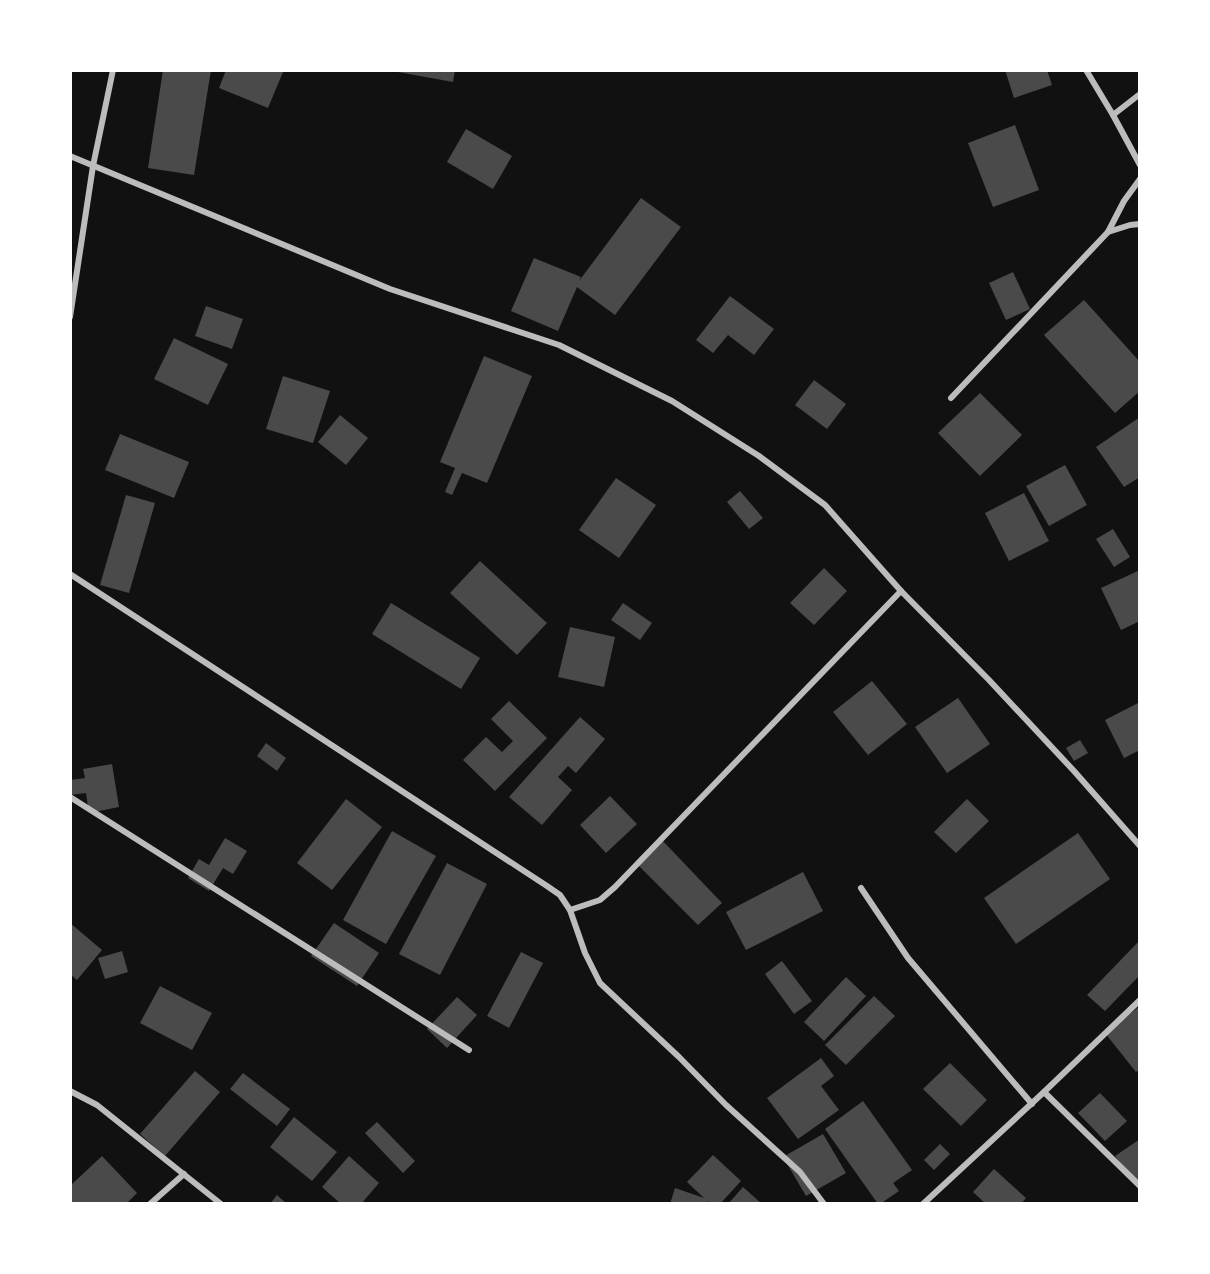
<svg xmlns="http://www.w3.org/2000/svg" width="1210" height="1274" viewBox="0 0 1210 1274" font-family="'Source Sans 3',sans-serif">
<style>
.building{fill:#4a4a4a}
.lines{fill:none;stroke-linecap:round;stroke-linejoin:round}
.minor{stroke:#bcbcbc;stroke-width:6}
</style>
<rect width="100%" height="100%" fill="#111"/>
<g class="building">
<path d="M163 70H211L194 175 148 168Z"/>
<path d="M226 70H279L283 72 268 108 219 88Z"/>
<path d="M398 70H455L453 82 398 72Z"/>
<path d="M1005 70H1047L1052 85 1014 98Z"/>
<path d="M1015 125 1039 190 993 207 968 143Z"/>
<path d="M466 129 512 156 493 189 447 162Z"/>
<path d="M641 198 681 227 615 315 577 287 558 331 511 311 534 258 581 277 579 281Z"/>
<path d="M1013 272 1030 309 1006 320 989 283Z"/>
<path d="M730 296 774 329 754 355 728 335 713 353 696 340Z"/>
<path d="M1084 300 1140 362V391L1115 413 1044 335Z"/>
<path d="M206 306 243 319 232 349 195 336Z"/>
<path d="M174 338 228 364 208 405 154 379Z"/>
<path d="M484 356 532 376 487 483 462 473 452 495 445 492 455 468 440 462Z"/>
<path d="M283 376 330 391 313 443 266 429Z"/>
<path d="M814 380 846 404 827 429 795 405Z"/>
<path d="M980 393 1022 435 980 476 938 433Z"/>
<path d="M340 415 368 438 346 465 318 442Z"/>
<path d="M1140 417V477L1124 487 1096 447Z"/>
<path d="M120 434 189 462 174 498 105 470Z"/>
<path d="M1065 465 1087 505 1049 526 1026 486Z"/>
<path d="M616 478 656 505 619 558 579 530Z"/>
<path d="M740 491 763 518 749 529 727 502Z"/>
<path d="M1024 493 1049 541 1009 561 985 513Z"/>
<path d="M126 495 155 503 129 593 100 585Z"/>
<path d="M1113 529 1130 557 1114 567 1096 539Z"/>
<path d="M480 561 547 623 517 655 450 593Z"/>
<path d="M824 568 847 591 814 625 790 603Z"/>
<path d="M1140 570V621L1121 630 1101 588Z"/>
<path d="M391 603 480 658 461 689 372 634Z"/>
<path d="M623 603 652 623 640 640 611 620Z"/>
<path d="M570 627 615 637 604 687 558 677Z"/>
<path d="M872 681 907 724 868 755 833 712Z"/>
<path d="M958 698 990 744 947 773 915 727Z"/>
<path d="M509 701 547 738 495 791 463 760 486 737 502 752 513 741 491 719Z"/>
<path d="M1140 702V750L1124 758 1105 720Z"/>
<path d="M580 717 605 739 576 773 568 766 558 777 572 790 542 825 509 797Z"/>
<path d="M1080 740 1088 753 1074 761 1066 748Z"/>
<path d="M266 743 286 758 277 771 257 756Z"/>
<path d="M112 764 119 807 89 813 86 793 70 795V780L85 778 83 769Z"/>
<path d="M610 796 637 824 606 853 580 825Z"/>
<path d="M346 799 382 827 332 890 297 863Z"/>
<path d="M967 799 989 821 956 853 934 832Z"/>
<path d="M392 831 436 856 386 944 343 920Z"/>
<path d="M1078 833 1110 879 1016 944 984 898Z"/>
<path d="M225 838 247 851 233 874 223 868 209 891 188 878 199 859 209 865Z"/>
<path d="M660 838 722 903 698 925 635 862Z"/>
<path d="M447 863 487 884 440 975 399 954Z"/>
<path d="M803 872 823 911 746 950 726 912Z"/>
<path d="M70 923 102 950 77 980 70 974Z"/>
<path d="M334 923 379 953 357 986 311 956Z"/>
<path d="M1140 940V975L1105 1011 1087 995Z"/>
<path d="M122 951 128 972 105 979 98 958Z"/>
<path d="M521 952 543 963 509 1028 487 1016Z"/>
<path d="M782 961 812 1001 794 1014 765 974Z"/>
<path d="M846 977 866 996 824 1041 804 1022Z"/>
<path d="M160 986 212 1013 192 1050 140 1023Z"/>
<path d="M874 996 895 1016 846 1065 825 1045Z"/>
<path d="M457 997 477 1015 447 1048 427 1029Z"/>
<path d="M1140 1006V1069L1136 1072 1105 1033Z"/>
<path d="M821 1058 834 1076 821 1086 839 1110 798 1139 767 1098Z"/>
<path d="M950 1063 987 1100 961 1126 923 1089Z"/>
<path d="M195 1071 220 1092 165 1156 140 1134Z"/>
<path d="M243 1073 290 1109 277 1126 230 1089Z"/>
<path d="M1100 1093 1127 1121 1105 1141 1078 1113Z"/>
<path d="M863 1101 912 1170 893 1183 899 1191 880 1204H878L825 1129Z"/>
<path d="M294 1117 337 1152 312 1181 270 1147Z"/>
<path d="M377 1122 415 1161 403 1173 365 1133Z"/>
<path d="M823 1134 846 1173 806 1196 783 1157Z"/>
<path d="M1140 1139V1191L1115 1156Z"/>
<path d="M940 1144 950 1154 934 1170 924 1160Z"/>
<path d="M713 1155 741 1181 720 1204H711L708 1201 707 1204H670L675 1188 704 1198 687 1182Z"/>
<path d="M102 1156 137 1193 126 1204H70V1186Z"/>
<path d="M349 1156 379 1183 361 1204H341L322 1187Z"/>
<path d="M994 1169 1026 1198 1021 1204H986L973 1192Z"/>
<path d="M743 1187 762 1204H728Z"/>
<path d="M277 1195 287 1204H270Z"/>
</g>
<g class="lines">
<g class="minor">
<path d="M1086 70 1113 115 1140 165"/>
<path d="M1113 115 1140 94"/>
<path d="M70 156 390 289 559 345 672 401 759 456 825 505 901 591 989 680 1074 771 1140 846"/>
<path d="M1108 232 1130 225 1140 224"/>
<path d="M70 317 93 166 113 70"/>
<path d="M951 398 1108 232 1124 201 1140 179"/>
<path d="M70 574 547 886 560 895 570 910 585 953 600 983 679 1057 726 1105 800 1172 824 1204"/>
<path d="M70 797 469 1050"/>
<path d="M861 888 908 958 1032 1104"/>
<path d="M570 910 600 900 615 887 901 591"/>
<path d="M70 1091 97 1105 221 1204"/>
<path d="M1044 1092 1140 1186"/>
<path d="M150 1204 184 1174"/>
<path d="M923 1204 1044 1092 1140 1000"/>
</g>
</g>
<rect width="1210" height="1274" fill="none" stroke="#ffffff" stroke-width="144"/>
</svg>
